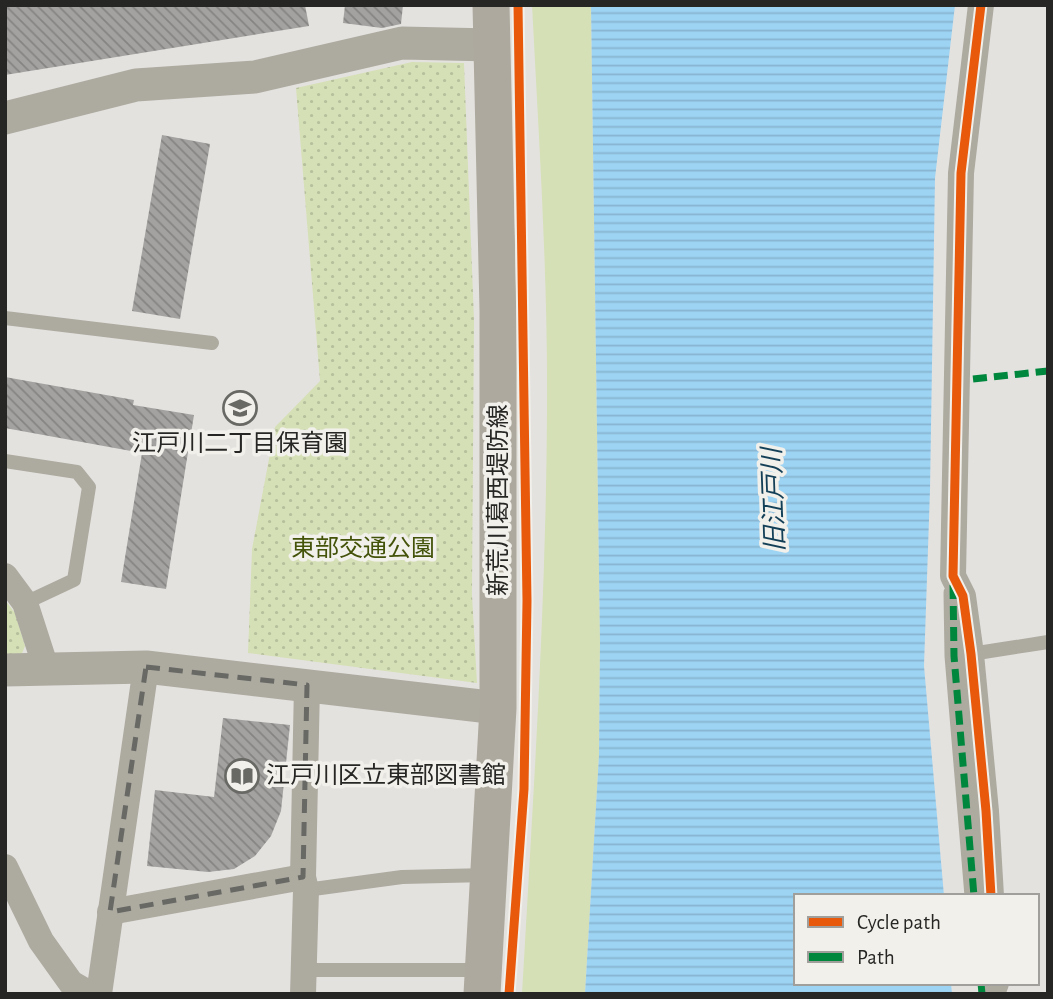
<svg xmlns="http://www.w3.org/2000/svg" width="1053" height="999" viewBox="0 0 1053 999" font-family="'Alegreya Sans','Noto Sans JP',sans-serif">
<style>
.grass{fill:#d5e0b6}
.park{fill:url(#park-dots)}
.water{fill:url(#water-rules)}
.building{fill:url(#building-back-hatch)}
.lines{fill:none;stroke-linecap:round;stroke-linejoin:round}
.service{stroke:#adaba0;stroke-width:14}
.pedestrian{stroke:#adaba0;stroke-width:19}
.minor{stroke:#adaba0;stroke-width:26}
.tertiary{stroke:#adaba0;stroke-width:33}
.secondary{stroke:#ada99e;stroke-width:37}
.quiet{stroke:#00873e;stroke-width:7;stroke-dasharray:14 7;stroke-linecap:butt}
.cycleway-casing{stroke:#f2f0eb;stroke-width:13}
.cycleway{stroke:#e8590c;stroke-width:9}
.marked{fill:none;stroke:#686865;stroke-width:5;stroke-dasharray:14 9;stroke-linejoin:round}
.labels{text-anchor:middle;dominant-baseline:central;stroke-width:7;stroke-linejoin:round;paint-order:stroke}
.poi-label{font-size:24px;fill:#262624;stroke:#f2f0eb}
.street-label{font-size:24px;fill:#262624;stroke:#f2f0eb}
.park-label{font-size:24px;fill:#43530a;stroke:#f2f0eb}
.water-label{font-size:26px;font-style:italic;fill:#133f57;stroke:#f2f0eb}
</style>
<defs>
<pattern id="park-dots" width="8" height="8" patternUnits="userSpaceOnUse" patternTransform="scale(1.75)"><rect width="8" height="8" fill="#d5e0b6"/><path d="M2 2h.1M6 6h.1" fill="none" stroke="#b7c09c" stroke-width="1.8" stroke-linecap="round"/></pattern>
<pattern id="water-rules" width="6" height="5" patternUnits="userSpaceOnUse" patternTransform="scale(1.75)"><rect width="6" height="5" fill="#9dd3f3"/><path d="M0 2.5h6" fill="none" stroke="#87b5d0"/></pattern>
<pattern id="building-back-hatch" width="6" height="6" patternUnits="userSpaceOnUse" patternTransform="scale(1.75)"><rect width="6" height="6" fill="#a3a2a0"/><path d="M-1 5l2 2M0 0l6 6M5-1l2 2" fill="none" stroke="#858482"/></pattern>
</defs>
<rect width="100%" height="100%" fill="#e4e2df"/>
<path class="grass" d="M532 5H591L600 642 599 755 585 994H522C533 800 546 606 547 412 548 276 539 141 532 5Z"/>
<g class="park">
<path d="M412 62 464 63 474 320 472 595 477 683 248 653 252 549 275 427 320 381 296 88Z"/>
<path d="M5 600 15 613 25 646 21 656H5Z"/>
</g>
<path class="water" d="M591 5H955L935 178 930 490 924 666 944 896H796V983H951L952 994H585L599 755 600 642Z"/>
<g class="building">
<path d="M5 5H305L309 26 5 75Z"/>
<path d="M345 5H403L401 24 382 28 343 23Z"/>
<path d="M162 135 210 144 180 319 132 311Z"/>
<path d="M5 377 134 400 133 405 194 415 166 589 121 582 142 453 5 428Z"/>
<path d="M223 718 290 725 281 811 271 836 255 856 234 869 208 872 147 866 155 790 214 797Z"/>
</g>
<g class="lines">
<g class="service">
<path d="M5 318 212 343"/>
<path d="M5 461 77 472 89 487 74 580 25 603"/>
<path d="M971 654 1048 642"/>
<path d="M306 890 402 877 488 875"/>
<path d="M303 970H466"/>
</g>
<path class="pedestrian" d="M953 593 954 656 974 896"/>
<g class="minor">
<path d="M981 5 961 173 953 576 963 596 971 654 986 811 991 896"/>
<path d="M5 576 25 603 46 668"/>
<path d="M5 867 41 941 71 983 90 994"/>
<path d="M110 912 303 877"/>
<path d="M99 994 146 667"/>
<path d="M303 994 306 890 303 877 307 685"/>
<path d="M992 994 996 983"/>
</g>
<g class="tertiary">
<path d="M5 118 136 85 255 77 402 43 492 45"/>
<path d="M5 670 146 667 498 708"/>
</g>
<path class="secondary" d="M482 994 498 708V310L491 5"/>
<g class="quiet">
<path d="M973 379 1048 371"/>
<path d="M953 585 954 656 974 896"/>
<path d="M981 983 982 994"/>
</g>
<g class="cycleway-casing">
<g id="cycleway">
<path d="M981 5 961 173 953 576 963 596 971 654 986 811 991 896"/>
<path d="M509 994 524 789 527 601 518 5"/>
</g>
</g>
<use href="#cycleway" class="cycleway"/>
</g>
<path class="marked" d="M146 667 307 685 303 877 110 912Z"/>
<defs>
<g id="school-ring" transform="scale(1.75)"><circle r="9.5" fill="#f2f0eb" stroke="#686865" stroke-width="1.5"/><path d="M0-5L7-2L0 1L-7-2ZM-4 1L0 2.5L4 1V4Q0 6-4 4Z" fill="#686865"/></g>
<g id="library-ring" transform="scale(1.75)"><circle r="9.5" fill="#f2f0eb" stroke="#686865" stroke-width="1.5"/><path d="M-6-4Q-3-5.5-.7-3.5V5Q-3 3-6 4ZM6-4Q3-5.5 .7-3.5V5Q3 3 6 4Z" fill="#686865"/></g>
</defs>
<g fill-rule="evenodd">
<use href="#school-ring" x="240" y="408"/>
<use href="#library-ring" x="242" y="776"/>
</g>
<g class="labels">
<g class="poi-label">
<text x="240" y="444">江戸川二丁目保育園</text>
<text x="266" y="776" text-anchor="start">江戸川区立東部図書館</text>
</g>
<g class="street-label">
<text transform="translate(499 500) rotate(-90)">新荒川葛西堤防線</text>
</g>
<g class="park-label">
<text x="363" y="549">東部交通公園</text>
</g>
<g class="water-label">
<text transform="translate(774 500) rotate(-92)">旧江戸川</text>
</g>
</g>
<rect width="1053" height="999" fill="none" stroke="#262624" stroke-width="14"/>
<rect x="794" y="894" width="245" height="91" fill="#f2f0eb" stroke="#a09f9b" stroke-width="2"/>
<rect x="808" y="917" width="35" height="10" fill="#e8590c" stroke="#a09f9b" stroke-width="2"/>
<text x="857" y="929" font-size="21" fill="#262624">Cycle path</text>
<rect x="808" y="952" width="35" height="10" fill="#00873e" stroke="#a09f9b" stroke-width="2"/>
<text x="857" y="964" font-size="21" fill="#262624">Path</text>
</svg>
